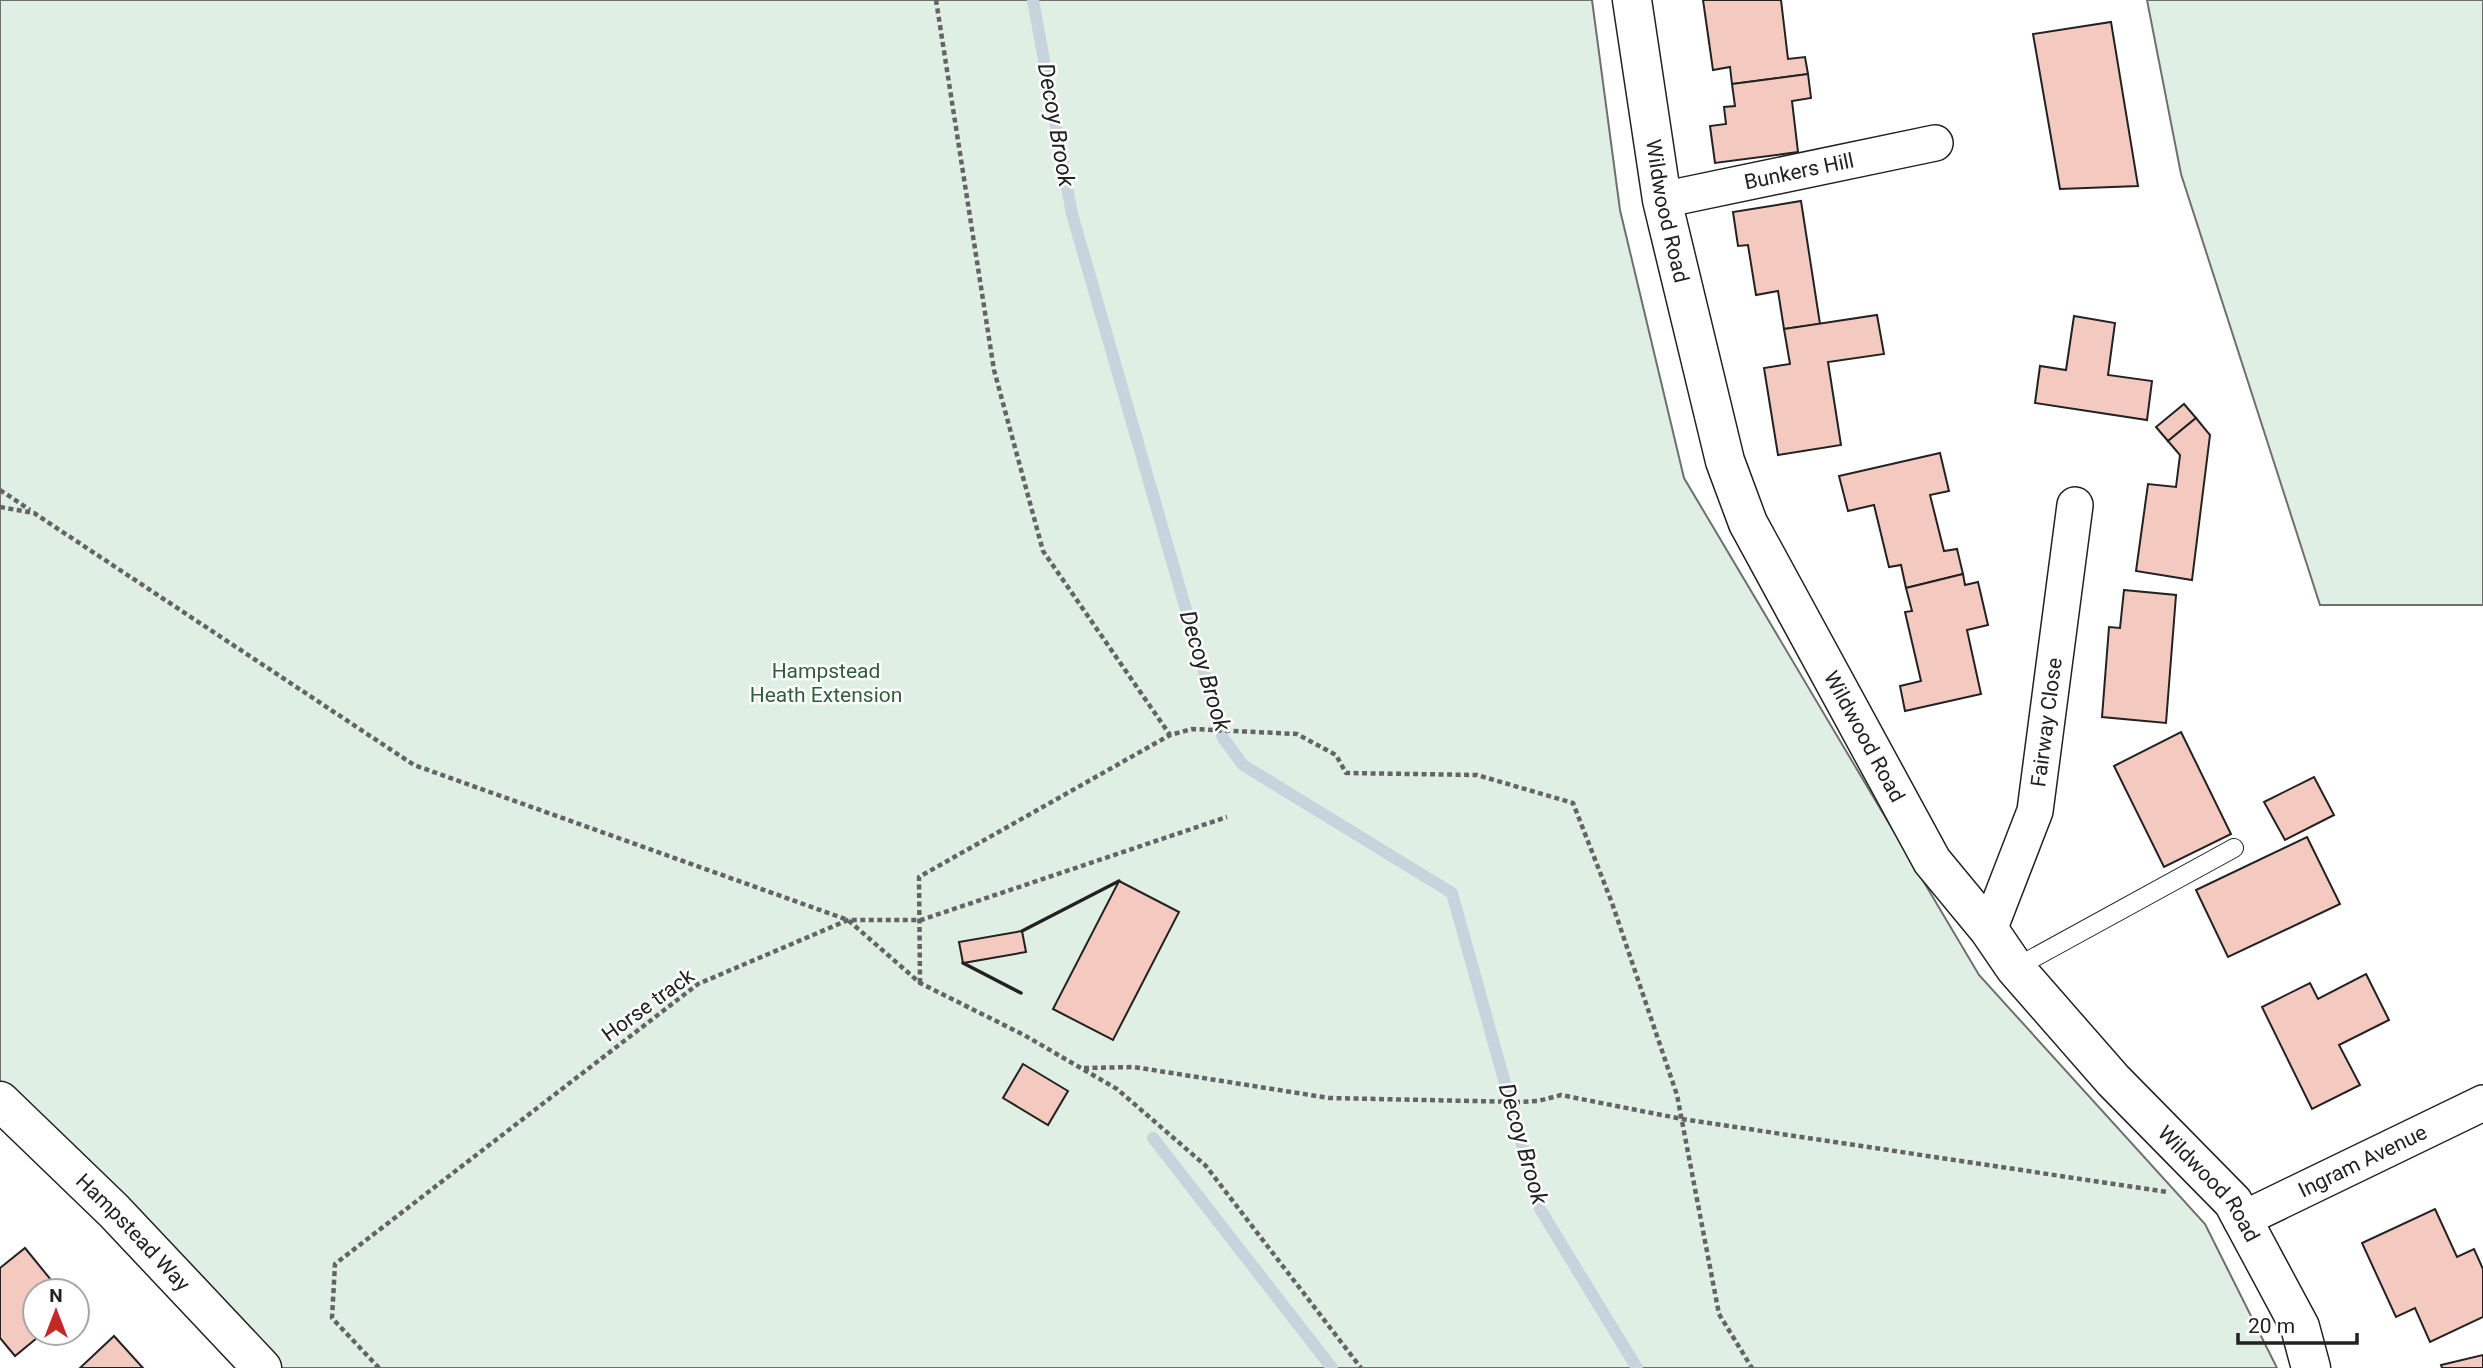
<svg xmlns="http://www.w3.org/2000/svg" width="2483" height="1368" viewBox="0 0 2483 1368" font-family="Roboto,sans-serif">
<style>
.green{fill:#e0efe3;stroke:#6f6f6f;stroke-width:2}
.lines{fill:none;stroke-linecap:round;stroke-linejoin:round}
.stream{stroke:#c7d3dd;stroke-width:12}
.building{fill:#f3c9c0;stroke:#222;stroke-width:2}
.lane-casing{stroke:#222;stroke-width:20}
.street-casing{stroke:#222;stroke-width:38}
.secondary-casing{stroke:#222;stroke-width:41}
.path{stroke:#646464;stroke-width:4.5;stroke-dasharray:5 3.5;stroke-linecap:butt}
.lane{stroke:#fff;stroke-width:18}
.street{stroke:#fff;stroke-width:35}
.secondary{stroke:#fff;stroke-width:38}
.wall{stroke:#222;stroke-width:3.5}
.labels{text-anchor:middle;dominant-baseline:central;stroke-width:5;stroke-linejoin:round;paint-order:stroke}
.street-label{font-size:21px;fill:#222;stroke:#fff}
.park-label{font-size:21px;fill:#2f5e38;stroke:#fff}
.water-label{font-size:23px;font-style:italic;fill:#222;stroke:#fff}
</style>
<rect width="100%" height="100%" fill="#fff"/>
<g class="green">
<path d="M0 0H1592L1620 210 1684 478 1979 975 2205 1224 2277 1368H261L0 1099Z"/>
<path d="M2147 0H2483V605H2320L2181 174Z"/>
</g>
<g class="lines">
<g class="stream">
<path d="M1033 0 1072 214 1223 738 1243 765 1452 893 1540 1209 1637 1368"/>
<path d="M1153 1138 1332 1368"/>
</g>
</g>
<g class="building">
<path d="M1703 0H1781L1788 59 1805 57 1808 74 1732 84 1730 67 1713 70Z"/>
<path d="M2111 22 2138 186 2060 189 2033 34Z"/>
<path d="M1808 74 1811 98 1792 101 1798 152 1715 163 1710 126 1726 124 1724 107 1735 106 1732 84Z"/>
<path d="M1801 201 1820 324 1784 329 1778 291 1756 295 1748 245 1738 246 1733 212Z"/>
<path d="M1877 315 1884 354 1828 362 1841 445 1778 455 1764 368 1790 364 1784 329Z"/>
<path d="M2074 316 2115 323 2108 375 2152 381 2147 420 2035 403 2040 366 2066 370Z"/>
<path d="M2184 404 2196 418 2168 441 2156 427Z"/>
<path d="M2196 418 2210 435 2192 580 2136 571 2148 484 2176 487 2180 455 2168 441Z"/>
<path d="M1940 453 1949 491 1930 495 1944 551 1957 549 1963 574 1906 588 1901 565 1889 567 1874 505 1848 511 1839 476Z"/>
<path d="M1963 574 1965 585 1978 582 1988 625 1967 630 1981 694 1905 711 1900 686 1921 681 1905 612 1912 611 1906 588Z"/>
<path d="M2124 590 2176 595 2166 723 2102 717 2109 627 2120 628Z"/>
<path d="M2181 732 2231 834 2164 867 2114 766Z"/>
<path d="M2314 777 2334 815 2285 840 2264 802Z"/>
<path d="M2307 837 2340 904 2228 957 2196 890Z"/>
<path d="M1119 881 1179 912 1113 1040 1053 1009Z"/>
<path d="M1022 931 1026 952 963 963 959 942Z"/>
<path d="M2366 974 2389 1020 2339 1045 2360 1085 2312 1109 2262 1007 2310 983 2318 999Z"/>
<path d="M1023 1064 1068 1091 1048 1125 1003 1098Z"/>
<path d="M2435 1209 2457 1257 2474 1249 2483 1269V1317L2430 1342 2415 1308 2396 1317 2362 1243Z"/>
<path d="M25 1248 60 1291H35V1333H43L15 1356 0 1338V1268Z"/>
<path d="M114 1336 143 1368H80Z"/>
<path d="M2483 1355V1368H2442L2441 1365Z"/>
</g>
<g class="lines">
<g class="lane-casing">
<path id="lane" d="M2015 968 2234 848"/>
</g>
<g class="street-casing">
<g id="street">
<path id="s1" d="M1662 200 1935 143"/>
<path id="s2" d="M1989 930 2035 811 2075 505"/>
<path id="s3" d="M2241 1220 2483 1103"/>
</g>
</g>
<g class="secondary-casing">
<g id="secondary">
<path id="s4" d="M1632 0 1662 200 1725 461 1748 523 1932 861 1989 930 2015 968 2113 1080 2233 1202 2300 1327 2311 1368"/>
<path id="s5" d="M0 1101 114 1211 262 1368"/>
</g>
</g>
<g class="path">
<path d="M936 0 994 370 1043 551 1170 735 1192 729 1297 734 1336 755 1346 773 1477 775 1573 803 1612 903 1677 1095 1719 1314 1752 1368"/>
<path d="M0 490 30 510"/>
<path d="M0 507 34 513 414 765 848 920 920 983 1024 1035 1117 1089 1206 1166 1361 1368"/>
<path d="M920 983 919 877 1170 735"/>
<path d="M1084 1068 1134 1067 1329 1098 1521 1102 1538 1101 1561 1095 1682 1119 2167 1192"/>
<path d="M379 1368 332 1318 335 1264 698 984 848 920H921L1227 817"/>
</g>
<use href="#lane" class="lane"/>
<use href="#street" class="street"/>
<use href="#secondary" class="secondary"/>
<g class="wall">
<path d="M1022 931 1119 881"/>
<path d="M963 963 1021 993"/>
</g>
</g>
<g class="labels">
<g class="street-label">
<text stroke="none"><textPath href="#s1" startOffset="140">Bunkers Hill</textPath></text>
<text stroke="none"><textPath href="#s4" startOffset="214">Wildwood Road</textPath></text>
<text stroke="none"><textPath href="#s2" startOffset="217">Fairway Close</textPath></text>
<text stroke="none"><textPath href="#s4" startOffset="780">Wildwood Road</textPath></text>
<text transform="translate(648 1005) rotate(-36)">Horse track</text>
<text stroke="none"><textPath href="#s3" startOffset="135">Ingram Avenue</textPath></text>
<text stroke="none"><textPath href="#s4" startOffset="1348">Wildwood Road</textPath></text>
<text stroke="none"><textPath href="#s5" startOffset="187">Hampstead Way</textPath></text>
</g>
<g class="park-label">
<text x="826" y="671">Hampstead<tspan x="826" dy="24">Heath Extension</tspan></text>
</g>
<g class="water-label">
<text transform="translate(1056 125) rotate(80)">Decoy Brook</text>
<text transform="translate(1205 671) rotate(73)">Decoy Brook</text>
<text transform="translate(1523 1144) rotate(74)">Decoy Brook</text>
</g>
</g>
<g transform="translate(56 1312)"><circle r="33" fill="#ffffff" stroke="#a7a7a7" stroke-width="2"/>
<path d="M0-5L12 26L0 18L-12 26Z" fill="#c62828"/>
<text y="-10" font-size="19" font-weight="bold" text-anchor="middle" fill="#222222">N</text>
</g>
<path d="M2238 1333v10h119v-10" fill="none" stroke="#222222" stroke-width="3.5"/>
<text x="2248" y="1333" font-size="21" fill="#222222" stroke="#ffffff" stroke-width="5" paint-order="stroke">20 m</text>
</svg>
